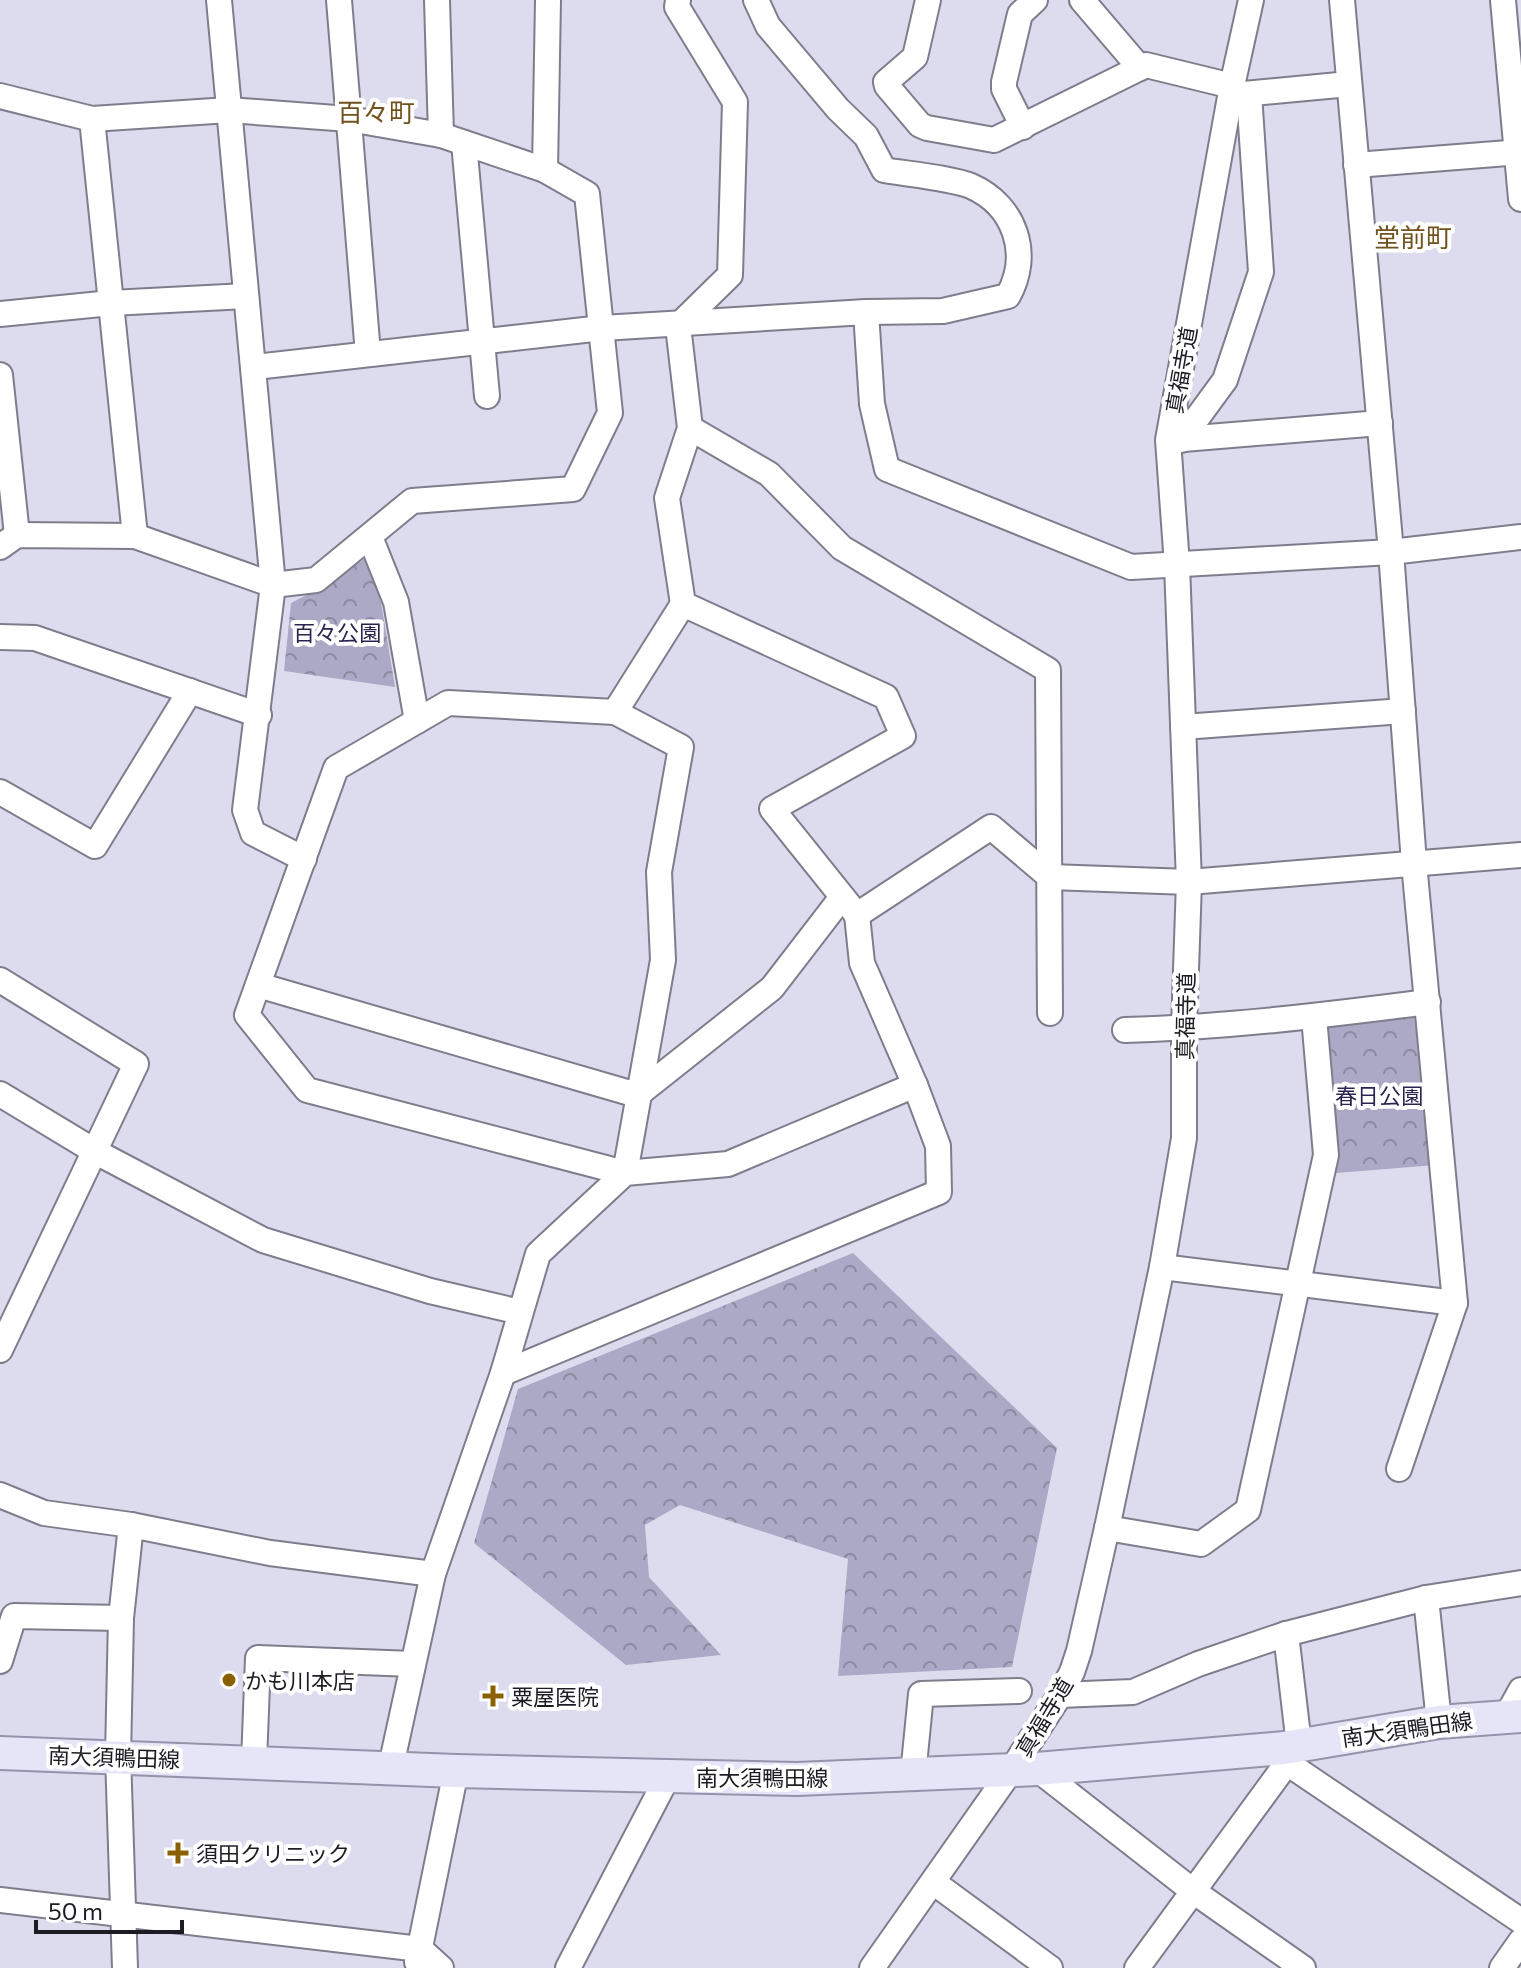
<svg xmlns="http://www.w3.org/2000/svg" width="1521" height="1968" viewBox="0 0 1521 1968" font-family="Commissioner,'Noto Sans JP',sans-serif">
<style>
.forest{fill:url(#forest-crowns)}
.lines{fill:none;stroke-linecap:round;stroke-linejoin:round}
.minor-casing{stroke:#7e7d8c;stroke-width:28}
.major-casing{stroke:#9493aa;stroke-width:36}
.minor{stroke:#fff;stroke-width:24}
.major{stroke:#e6e5f8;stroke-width:32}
.poi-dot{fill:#8b6002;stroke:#fff;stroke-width:3}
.labels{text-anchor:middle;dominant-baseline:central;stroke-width:8;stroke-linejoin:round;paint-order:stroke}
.street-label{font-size:22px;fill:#1c1c22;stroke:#fff}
.park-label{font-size:22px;fill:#2b2451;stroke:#fff}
.poi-label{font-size:22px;fill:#1c1c22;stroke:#fff;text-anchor:start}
.quarter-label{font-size:26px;fill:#70521c;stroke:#fff}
</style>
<defs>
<pattern id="forest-crowns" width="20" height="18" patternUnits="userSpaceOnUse" patternTransform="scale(2)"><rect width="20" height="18" fill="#aba9c6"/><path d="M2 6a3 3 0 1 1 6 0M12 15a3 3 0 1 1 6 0" fill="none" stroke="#8a89a0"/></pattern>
</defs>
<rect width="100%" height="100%" fill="#dddcee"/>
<g class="forest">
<path d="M369 556 381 602 395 687 284 671 291 603 320 588Z"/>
<path d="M1422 1012 1436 1165 1336 1173 1322 1025Z"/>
<path d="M853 1253 1057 1448 1012 1667 838 1676 848 1559 680 1505 645 1525 649 1577 721 1655 626 1665 474 1543 518 1389Z"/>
</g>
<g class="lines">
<g class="minor-casing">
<g id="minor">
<path d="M219 0 273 585 245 810 253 833 304 859"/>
<path d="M339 0 368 354"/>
<path d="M437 0 441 135"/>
<path d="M756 0 768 26 838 109 866 136 884 170C907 174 952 178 971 186 1016 206 1031 255 1008 296L943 311 866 312"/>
<path d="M928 0 915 57 886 82 887 86 920 125 927 128 994 140 1146 65 1232 86"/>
<path d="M1082 0 1140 68"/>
<path d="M1342 0 1391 552 1414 863 1455 1303 1399 1469"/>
<path d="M1503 0 1521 199"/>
<path d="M1233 95 1349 84"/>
<path d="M0 96 92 119 229 110 349 119 441 135 545 170 587 194 610 413 573 489 412 501 316 580 273 585 135 536 17 535 0 547"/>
<path d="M92 119 135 536"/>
<path d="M1023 127 1004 89V82L1020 14 1035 0"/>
<path d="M464 143 487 396"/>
<path d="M1356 165 1521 152"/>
<path d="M545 170 548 0"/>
<path d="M0 314 111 303 246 296"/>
<path d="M678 326 690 428 667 498 683 604 886 697 903 736 772 809 857 915"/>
<path d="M678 326 730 275 735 102 677 7 678 0"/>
<path d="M255 367 602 328 866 312 872 404 887 469 1131 567 1391 552 1521 537"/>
<path d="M0 375 17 535"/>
<path d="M690 428 769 474 842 548 1048 670 1050 1013"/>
<path d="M1171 440 1380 423"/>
<path d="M1181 440 1225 380 1261 272 1249 94"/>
<path d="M370 537 396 602 417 721"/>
<path d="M0 637 35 638 259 715"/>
<path d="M615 712 683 604"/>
<path d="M1183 727 1403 711"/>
<path d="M0 792 95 846 190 691"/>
<path d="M0 980 136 1064 0 1350"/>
<path d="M258 985 637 1095 772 988 842 897"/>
<path d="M1125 1030C1227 1027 1327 1015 1428 1002"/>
<path d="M0 1094 96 1152 263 1240 430 1291 520 1312"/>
<path d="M1162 1267 1455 1303"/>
<path d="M503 1373 939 1192 938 1146 915 1085 862 963 857 915 991 827 1050 877 1189 882 1521 855"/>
<path d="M0 1495 44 1513 131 1525 270 1553 433 1574"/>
<path d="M1107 1528 1201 1544 1248 1510 1326 1155 1314 1017"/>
<path d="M1426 1598 1439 1722"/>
<path d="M1286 1634 1299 1745"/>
<path d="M0 1661 14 1616 121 1618"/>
<path d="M1060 1695 1133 1692 1198 1664 1286 1634 1426 1598 1521 1583"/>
<path d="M1506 1717 1521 1690"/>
<path d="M254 1762 258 1658 413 1664"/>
<path d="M1287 1763 1521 1921"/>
<path d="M391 1766 433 1574 503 1373 538 1254 625 1173 663 960 659 872 681 747 615 712 448 703 336 768 247 1015 307 1090 625 1173 728 1164 915 1085"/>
<path d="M1037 1769 1193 1891 1303 1968"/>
<path d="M913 1775 921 1694 1019 1691"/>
<path d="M933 1882 1050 1968"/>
<path d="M0 1900 420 1949 441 1968"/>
<path d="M417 1962 456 1771"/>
<path d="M125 1968 118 1756 121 1618 131 1525"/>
<path d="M568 1968 668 1776"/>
<path d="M872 1968 1012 1769 1060 1695 1072 1672 1079 1651 1107 1528 1162 1267 1184 1138V1028L1189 882 1177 565 1168 440 1232 86 1251 0"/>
<path d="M1137 1968 1287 1763 1284 1750"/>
<path d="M1502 1968 1521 1941"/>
</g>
</g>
<g class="major-casing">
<path id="major" d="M0 1753 456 1771 797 1779 1037 1769 1284 1748 1439 1722 1521 1716"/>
</g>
<use href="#minor" class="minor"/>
<use href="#major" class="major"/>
</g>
<g class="poi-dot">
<circle cx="229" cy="1680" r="8"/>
<path d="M489 1684h8v8h8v8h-8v8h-8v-8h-8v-8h8z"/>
<path d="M174 1841h8v8h8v8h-8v8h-8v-8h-8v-8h8z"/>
</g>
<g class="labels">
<g class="street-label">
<text transform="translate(1181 370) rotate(-80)">真福寺道</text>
<text transform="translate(1185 1016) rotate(-89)">真福寺道</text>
<text transform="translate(1044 1717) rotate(-59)">真福寺道</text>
<text transform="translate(1407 1729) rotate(-8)">南大須鴨田線</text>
<text transform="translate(114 1757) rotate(2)">南大須鴨田線</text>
<text x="762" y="1777">南大須鴨田線</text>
</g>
<g class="park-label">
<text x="337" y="632">百々公園</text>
<text x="1379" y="1095">春日公園</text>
</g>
<g class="poi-label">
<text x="245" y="1680">かも川本店</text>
<text x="511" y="1696">粟屋医院</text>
<text x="196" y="1853">須田クリニック</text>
</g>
<g class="quarter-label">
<text x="376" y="111">百々町</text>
<text x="1413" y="236">堂前町</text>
</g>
</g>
<path d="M36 1920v12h146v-12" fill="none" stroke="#1c1c22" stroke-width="4"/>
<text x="48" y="1920" font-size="24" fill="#1c1c22" stroke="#ffffff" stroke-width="6" paint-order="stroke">50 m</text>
</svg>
